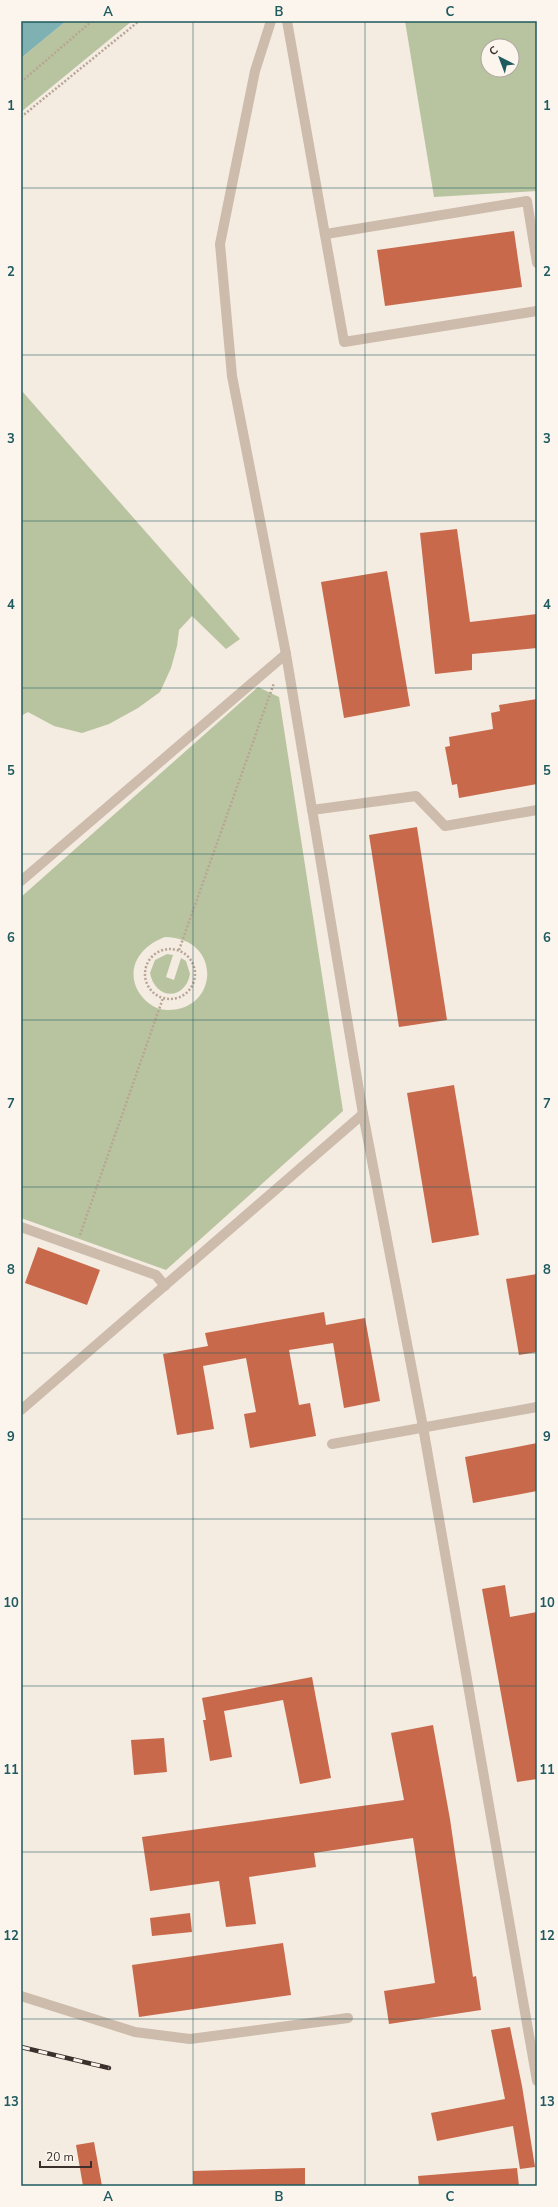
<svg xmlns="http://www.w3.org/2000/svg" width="558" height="2207" viewBox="0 0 558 2207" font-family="'Nunito Sans',sans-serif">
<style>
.green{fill:#b8c4a0;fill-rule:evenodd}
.water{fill:#7fb0b2}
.building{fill:#c8694b}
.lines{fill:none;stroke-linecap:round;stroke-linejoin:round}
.path{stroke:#b9a596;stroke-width:2.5;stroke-dasharray:2 2;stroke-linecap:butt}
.minor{stroke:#cdbbac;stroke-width:10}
.rail-casing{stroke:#3b302b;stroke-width:4.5}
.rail{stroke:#fbf5ee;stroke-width:3;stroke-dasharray:9;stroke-linecap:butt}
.grid{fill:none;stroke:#1f5a5e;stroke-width:1;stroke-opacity:0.55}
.neatline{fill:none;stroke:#1f5a5e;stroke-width:1.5}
.grid-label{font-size:13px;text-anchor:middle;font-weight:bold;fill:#1f5a5e}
</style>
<rect width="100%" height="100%" fill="#f4ebe1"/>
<g class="green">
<path d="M66 21H132L21 112V58Z"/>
<path d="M405 21H537V191L434 197ZM488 46H512V70H488Z"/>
<path d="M21 390 240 639 226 649 192 616 179 630 177 646 171 668 160 692 138 708 109 724 82 733 54 726 28 712 21 716Z"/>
<path d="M258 687 279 697 343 1111 166 1270 21 1218V897ZM165 937C223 938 219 1011 167 1010 155 1010 144 1001 138 991 125 967 142 945 165 937Z"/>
<path d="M167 954 173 955 166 977 174 980 181 958 186 961 190 974C185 1001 155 1000 150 973L155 960Z"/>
</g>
<path class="water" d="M21 21H66L21 58Z"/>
<g class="building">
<path d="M514 231 522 287 385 306 377 250Z"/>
<path d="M457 529 470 622 537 614V648L472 654V670L435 674 420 533Z"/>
<path d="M387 571 410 706 344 718 321 582Z"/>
<path d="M537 699V784L459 798 457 784 452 785 445 747 450 746 449 737 493 729 491 713 500 711 499 705Z"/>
<path d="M417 827 447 1020 399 1027 369 835Z"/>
<path d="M454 1085 479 1235 432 1243 407 1093Z"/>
<path d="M38 1247 100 1270 87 1305 25 1283Z"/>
<path d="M537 1274V1352L519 1355 506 1279Z"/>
<path d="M324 1312 326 1325 365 1318 380 1401 344 1408 333 1343 289 1350 299 1405 310 1403 316 1436 250 1448 244 1414 256 1412 246 1358 203 1366 214 1429 177 1435 163 1354 208 1346 205 1333Z"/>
<path d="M537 1443V1491L473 1503 465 1457Z"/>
<path d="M505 1585 510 1617 537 1612V1779L517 1782 482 1589Z"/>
<path d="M312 1677 331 1778 300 1784 283 1700 224 1711 232 1757 210 1761 203 1720H206L202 1698Z"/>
<path d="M433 1725 450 1819 473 1977 476 1976 481 2010 389 2024 384 1991 435 1983 413 1838 314 1853 316 1867 249 1877 256 1924 226 1927 219 1881 150 1891 142 1837 404 1800 391 1733Z"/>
<path d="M164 1738 167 1772 134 1775 131 1740Z"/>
<path d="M190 1913 192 1932 152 1936 150 1918Z"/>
<path d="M283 1943 291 1995 139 2017 132 1965Z"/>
<path d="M510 2027 522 2086 535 2167 520 2169 513 2126 437 2141 431 2113 505 2099 491 2030Z"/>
<path d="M94 2142 102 2186H83L76 2145Z"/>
<path d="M305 2168V2186H193V2171Z"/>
<path d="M517 2168 519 2186H419L418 2176Z"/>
</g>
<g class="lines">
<g class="path">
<path d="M21 82 92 21"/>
<path d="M21 117 139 21"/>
<circle cx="170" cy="974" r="25"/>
<path d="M179 950 274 683"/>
<path d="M80 1235 163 998"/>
</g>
<g class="minor">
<path d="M271 21 255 71 220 244 232 376 286 654 363 1114 423 1427 537 2081"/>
<path d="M287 21 344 342 537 311"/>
<path d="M326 234 527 201 537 263"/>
<path d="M312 810 416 796 445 826 537 810"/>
<path d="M21 881 286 654"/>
<path d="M21 1227 156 1275 165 1286"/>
<path d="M21 1410 363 1114"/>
<path d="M332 1444 537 1407"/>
<path d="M21 1996 135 2032 190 2039 348 2018"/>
</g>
<g class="rail-casing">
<path id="rail" d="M21 2047 109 2068"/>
</g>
<use href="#rail" class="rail"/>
</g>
<path class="grid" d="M193 21V2186M365 21V2186M21 188H537M21 355H537M21 521H537M21 688H537M21 854H537M21 1020H537M21 1187H537M21 1353H537M21 1519H537M21 1686H537M21 1852H537M21 2019H537"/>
<rect width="558" height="2207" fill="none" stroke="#fbf5ee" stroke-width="44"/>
<g transform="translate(500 58) rotate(318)"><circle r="19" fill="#fbf5ee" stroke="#aea6a0"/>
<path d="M0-3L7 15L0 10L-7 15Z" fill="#1f5a5e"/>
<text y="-6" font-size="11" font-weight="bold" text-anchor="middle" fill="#3b302b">С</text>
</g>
<path d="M40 2161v6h51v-6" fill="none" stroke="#3b302b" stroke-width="2"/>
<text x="46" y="2161" font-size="12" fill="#3b302b" stroke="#fbf5ee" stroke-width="3" paint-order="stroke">20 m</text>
<rect x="22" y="22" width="514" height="2163" class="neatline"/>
<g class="grid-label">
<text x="108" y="16">A</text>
<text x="279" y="16">B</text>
<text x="450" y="16">C</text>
<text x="11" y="110">1</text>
<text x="547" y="110">1</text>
<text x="11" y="276">2</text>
<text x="547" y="276">2</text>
<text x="11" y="443">3</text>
<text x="547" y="443">3</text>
<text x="11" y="609">4</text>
<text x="547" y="609">4</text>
<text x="11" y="775">5</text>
<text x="547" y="775">5</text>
<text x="11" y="942">6</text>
<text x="547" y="942">6</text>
<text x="11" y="1108">7</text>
<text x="547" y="1108">7</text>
<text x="11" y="1274">8</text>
<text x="547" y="1274">8</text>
<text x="11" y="1441">9</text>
<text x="547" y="1441">9</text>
<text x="11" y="1607">10</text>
<text x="547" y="1607">10</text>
<text x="11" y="1774">11</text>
<text x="547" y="1774">11</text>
<text x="11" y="1940">12</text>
<text x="547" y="1940">12</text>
<text x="11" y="2106">13</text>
<text x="547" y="2106">13</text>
<text x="108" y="2201">A</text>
<text x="279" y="2201">B</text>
<text x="450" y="2201">C</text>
</g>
</svg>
